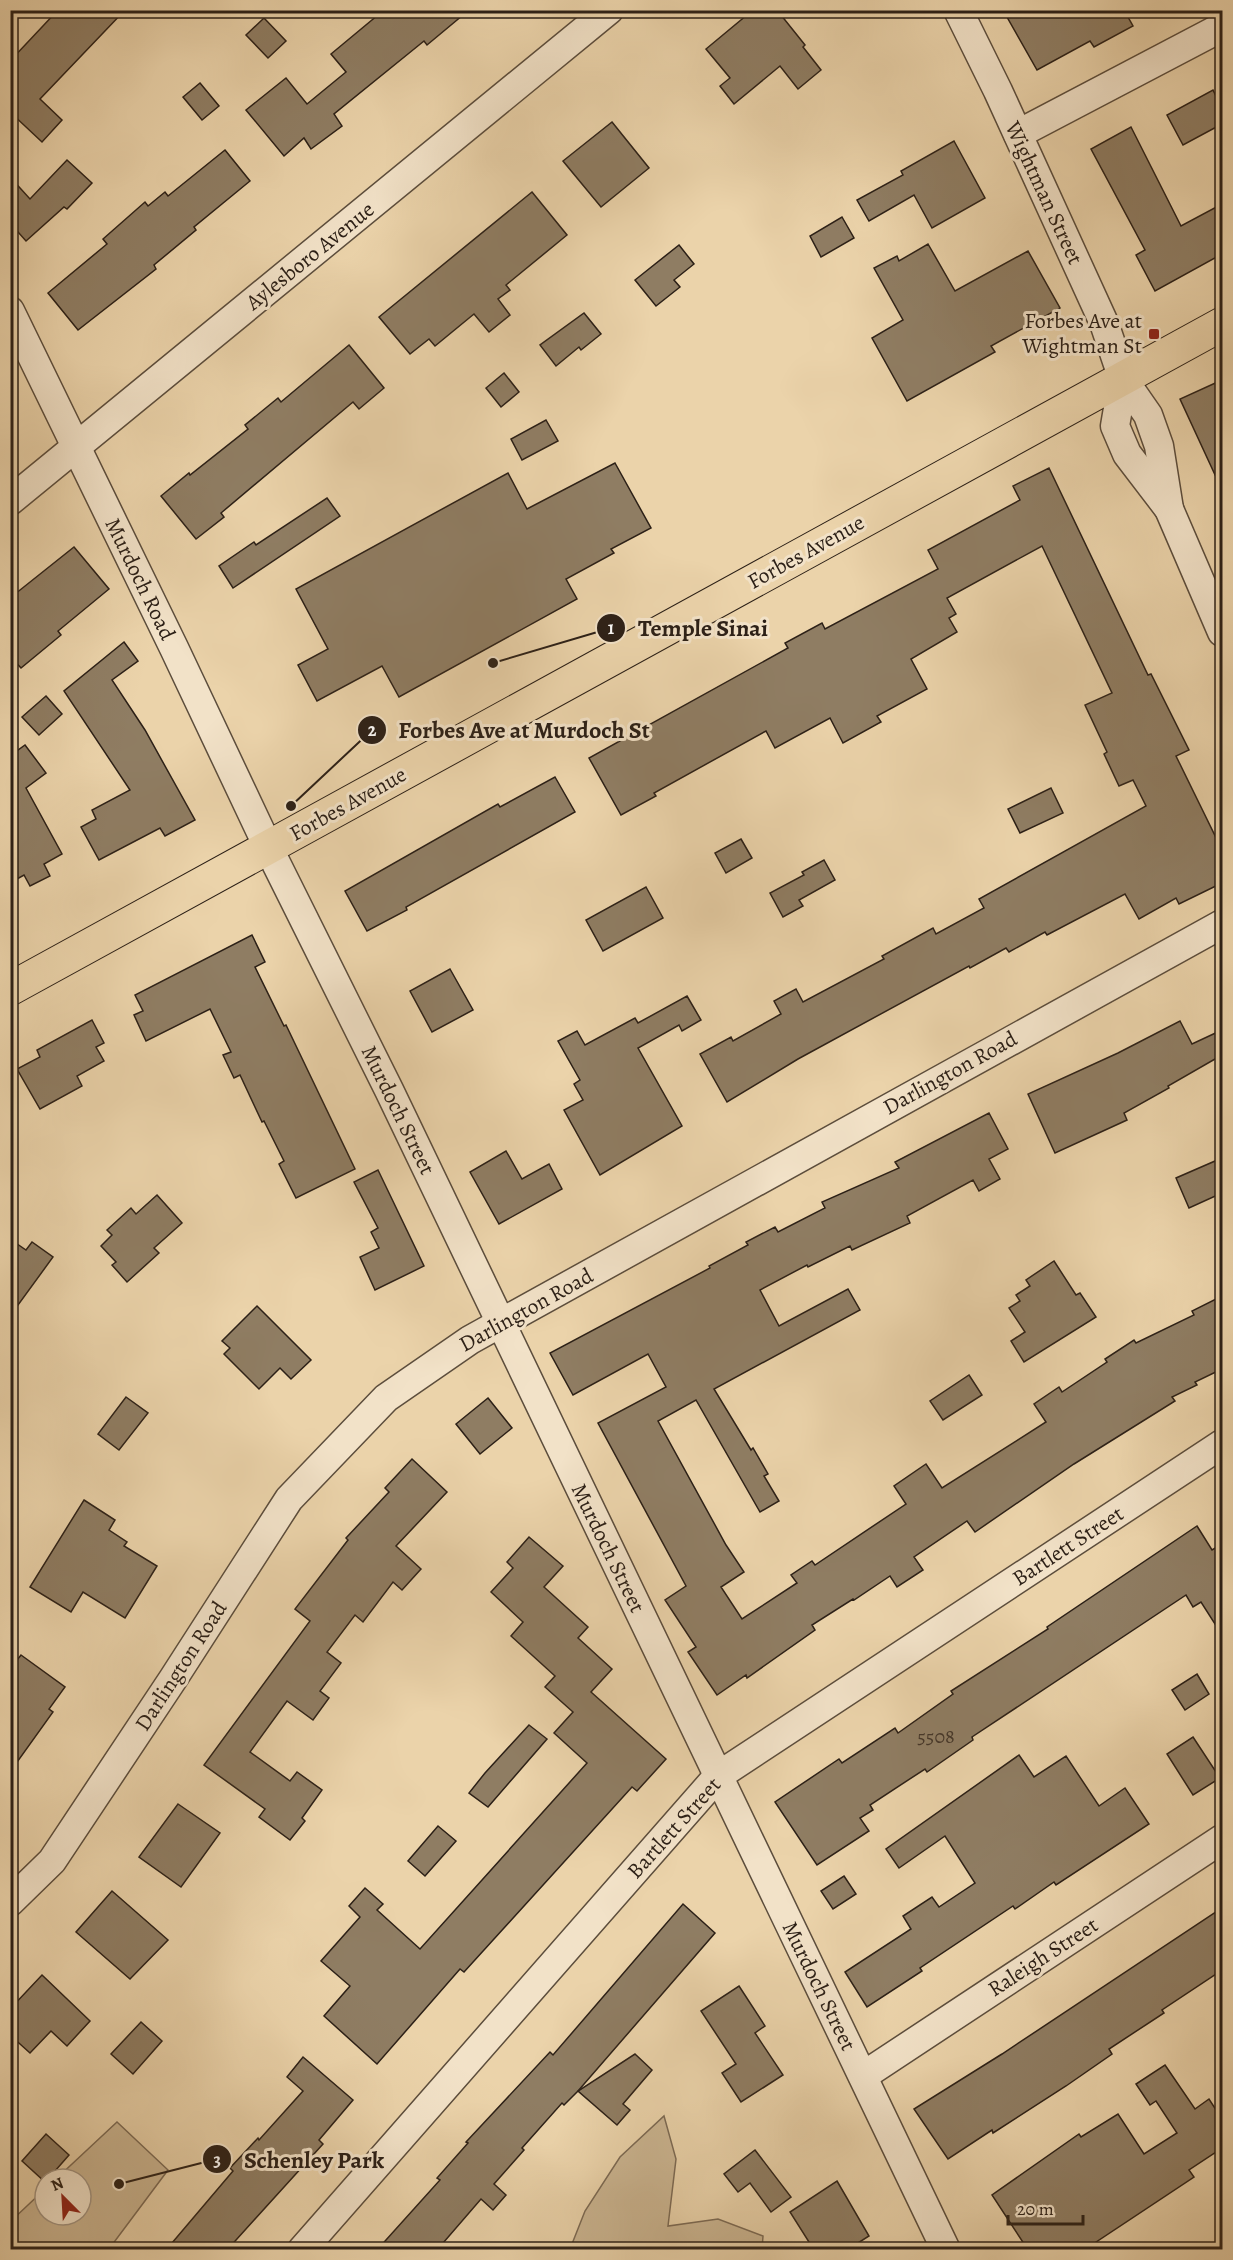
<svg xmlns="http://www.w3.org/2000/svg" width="1233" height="2260" viewBox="0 0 1233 2260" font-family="Alegreya,serif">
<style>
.green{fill:#cbb591;stroke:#7c6a54;stroke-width:1.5}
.building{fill:#8f7d63;stroke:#2c2017;stroke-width:1.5}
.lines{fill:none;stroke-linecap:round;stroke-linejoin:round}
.minor-casing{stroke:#5c4d3c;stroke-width:31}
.primary-casing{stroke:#2c2017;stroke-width:35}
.minor{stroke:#f2e2c8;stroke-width:28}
.primary{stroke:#ebd3aa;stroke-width:33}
.poi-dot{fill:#8f2418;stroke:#f2e2c8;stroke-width:2}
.labels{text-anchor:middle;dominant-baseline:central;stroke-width:6;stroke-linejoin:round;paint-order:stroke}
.number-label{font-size:20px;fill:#45372a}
.street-label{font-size:22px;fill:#2c2017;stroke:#f2e2c8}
.poi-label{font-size:22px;fill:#2c2017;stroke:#f2e2c8;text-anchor:end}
.leader{fill:none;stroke:#2c2017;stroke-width:2}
.callout-dot{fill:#2c2017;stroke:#f2e2c8;stroke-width:2}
.mark-label{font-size:18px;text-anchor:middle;font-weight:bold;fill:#fff}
.callout-label{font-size:24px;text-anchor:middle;font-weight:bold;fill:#2c2017;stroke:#f2e2c8;stroke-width:6;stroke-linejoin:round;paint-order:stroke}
</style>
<rect width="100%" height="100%" fill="#ebd3aa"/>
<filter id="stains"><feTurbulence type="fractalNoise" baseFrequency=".00333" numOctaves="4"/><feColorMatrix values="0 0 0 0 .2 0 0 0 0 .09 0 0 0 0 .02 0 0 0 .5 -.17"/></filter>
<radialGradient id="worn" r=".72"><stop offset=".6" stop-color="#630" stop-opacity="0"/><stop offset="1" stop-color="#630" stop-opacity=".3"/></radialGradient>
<g class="green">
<path d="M664 2116 676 2159 668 2226 718 2219 763 2236 762 2249H570L585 2211 620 2157Z"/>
<path d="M117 2122 168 2170 109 2249H11V2221L45 2189V2215H81V2179H56Z"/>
</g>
<g class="building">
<path d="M58 10H125L40 99 62 120 42 142 10 112V61Z"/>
<path d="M384 10H469L427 45 424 41 334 114 342 126 311 149 304 138 284 156 246 110 286 78 307 104 346 72 331 54Z"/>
<path d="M753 10H777L805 45 803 47 821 70 798 89 780 66 734 104 720 86 730 78 706 49Z"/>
<path d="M1003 10H1124L1133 26 1094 47 1090 41 1037 70Z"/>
<path d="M264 18 286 41 268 58 246 35Z"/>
<path d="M200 83 219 106 202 120 183 97Z"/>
<path d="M1213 90 1222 109V124L1183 145 1167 115Z"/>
<path d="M612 122 649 168 601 207 563 161Z"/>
<path d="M1131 127 1181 226 1222 204V254L1155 291 1136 255 1145 250 1091 149Z"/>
<path d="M954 141 985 198 932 228 914 195 869 221 857 200 903 175 901 171Z"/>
<path d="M225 150 250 181 194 227 196 230 154 265 156 269 78 330 48 293 107 244 103 239 145 202 148 206 165 192 168 196Z"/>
<path d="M67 160 92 183 67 209 64 207 26 241 10 223V177L30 199Z"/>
<path d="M532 192 567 235 506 285 510 290 498 299 510 315 489 332 474 314 435 346 429 339 410 354 379 317Z"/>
<path d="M842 217 854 238 821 257 810 236Z"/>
<path d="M928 244 955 291 1028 251 1060 308 991 346 995 352 907 401 872 338 903 320 874 268 897 256 899 261Z"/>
<path d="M679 245 694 264 674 280 680 287 656 306 635 280Z"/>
<path d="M584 313 601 334 581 350 579 347 556 366 540 345Z"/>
<path d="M349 345 384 388 359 409 353 402 221 513 224 517 196 539 161 496 189 473 190 475 248 429 245 425 278 398 281 402Z"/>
<path d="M504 373 519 392 501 407 486 388Z"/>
<path d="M1222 380V490L1180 399Z"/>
<path d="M546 420 558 441 522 460 511 439Z"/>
<path d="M615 463 651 528 611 549 614 553 566 579 577 599 399 697 382 666 317 701 298 665 328 649 296 589 508 473 527 509Z"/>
<path d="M1049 468 1148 675 1151 674 1189 750 1176 756 1222 850V883L1179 904 1176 898 1139 919 1125 894 1047 935 1045 932 1009 952 1006 948 970 968 969 966 798 1059 727 1102 700 1054 731 1037 733 1041 781 1014 774 1001 796 989 803 1002 884 959 882 956 933 928 936 934 984 908 979 899 1146 806 1133 780 1119 786 1104 754 1107 752 1085 705 1112 693 1042 546 947 598 956 614 949 618 957 632 911 659 927 689 877 716 881 722 843 743 830 718 775 748 766 731 654 793 656 796 621 815 589 758 788 648 785 643 822 623 825 629 938 569 928 550 1020 500 1013 486Z"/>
<path d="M327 498 340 516 233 588 219 566 254 542 256 545Z"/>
<path d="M74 547 109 589 58 631 61 635 21 668 10 656V598Z"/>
<path d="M124 642 138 661 112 680 145 730 195 820 165 836 160 828 99 860 81 827 96 819 92 810 130 790 64 691Z"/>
<path d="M46 696 62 714 39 735 22 717Z"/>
<path d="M25 745 46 773 26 788 62 854 44 864 50 876 30 886 24 875 10 883V756Z"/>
<path d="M555 777 575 812 406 907 407 910 367 931 345 891 498 804 500 807Z"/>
<path d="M1051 788 1063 813 1020 833 1008 809Z"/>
<path d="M741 839 752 858 726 873 715 853Z"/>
<path d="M824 860 835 880 799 900 803 906 783 917 770 893 804 875 802 872Z"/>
<path d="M646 887 663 918 603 951 586 920Z"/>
<path d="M252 935 265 962 255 967 284 1026 286 1025 355 1169 296 1198 279 1164 284 1161 264 1121 262 1122 240 1075 234 1078 223 1055 231 1052 210 1009 146 1041 134 1015 143 1011 135 995Z"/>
<path d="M450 969 473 1010 432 1032 410 991Z"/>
<path d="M687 996 701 1020 682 1031 679 1025 638 1048 682 1126 600 1175 564 1110 583 1100 574 1084 580 1080 558 1041 577 1031 585 1045 635 1018 638 1023Z"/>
<path d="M92 1020 104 1043 96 1047 104 1061 77 1076 82 1086 40 1109 17 1069 40 1057 37 1050Z"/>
<path d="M1180 1021 1192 1044 1222 1030V1055L1168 1086 1169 1088 1124 1113 1127 1120 1055 1153 1028 1094 1118 1053Z"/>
<path d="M989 1113 1008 1149 989 1159 1000 1179 979 1191 973 1180 907 1216 910 1223 852 1250 850 1246 808 1267 807 1265 760 1290 779 1326 848 1289 860 1310 714 1389 751 1450 753 1448 768 1474 764 1476 779 1501 760 1512 696 1400 658 1421 726 1545 744 1572 721 1587 742 1619 797 1583 791 1575 812 1561 815 1565 906 1504 894 1486 926 1464 942 1488 1046 1422 1034 1404 1059 1387 1062 1392 1107 1362 1105 1359 1134 1340 1136 1343 1194 1315 1192 1311 1216 1299 1222 1313V1369L1195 1382 1197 1385 1172 1397 1175 1401 1074 1464 975 1532 967 1521 914 1557 923 1570 897 1587 890 1576 854 1600 853 1599 812 1625 815 1630 747 1678 746 1675 717 1695 688 1652 696 1647 665 1600 686 1586 598 1423 666 1387 648 1354 573 1395 550 1353 710 1268 709 1266 748 1245 746 1242 775 1227 778 1232 825 1208 822 1202 899 1168 895 1162Z"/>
<path d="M506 1151 522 1179 549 1164 562 1189 499 1224 470 1172Z"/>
<path d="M1222 1158V1193L1189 1208 1176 1178Z"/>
<path d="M378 1170 424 1266 375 1290 360 1257 379 1248 371 1232 378 1228 354 1182Z"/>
<path d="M157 1195 182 1223 154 1248 159 1253 127 1282 112 1265 116 1262 101 1246 112 1235 107 1230 131 1208 136 1214Z"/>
<path d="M10 1239 26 1250 32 1242 53 1257 10 1316Z"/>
<path d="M1054 1261 1076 1295 1080 1293 1096 1317 1024 1362 1011 1341 1025 1332 1009 1308 1020 1301 1016 1295 1030 1286 1026 1280Z"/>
<path d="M257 1306 311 1360 291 1379 280 1368 259 1389 224 1354 230 1348 222 1341Z"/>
<path d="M969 1375 982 1395 943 1420 930 1401Z"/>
<path d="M126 1397 148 1413 119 1450 98 1434Z"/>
<path d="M488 1398 512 1428 480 1454 456 1424Z"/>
<path d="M412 1459 447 1492 396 1546 421 1569 402 1590 393 1582 363 1622 355 1615 327 1652 341 1663 320 1691 329 1698 313 1720 287 1701 250 1752 290 1781 297 1772 322 1790 302 1818 305 1821 290 1840 259 1817 265 1809 204 1765 310 1621 295 1609 348 1540 346 1538 389 1492 385 1488Z"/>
<path d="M84 1500 115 1520 109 1530 127 1542 124 1546 157 1566 125 1618 83 1592 71 1612 30 1587Z"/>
<path d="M1197 1526 1212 1550 1222 1544V1635L1201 1602 1193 1607 1186 1595 972 1737 973 1740 927 1772 925 1769 870 1805 873 1810 860 1818 869 1831 817 1865 775 1802 839 1759 842 1763 895 1728 898 1733 953 1694 951 1691 1048 1629 1047 1627Z"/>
<path d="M529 1537 563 1566 544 1587 588 1627 578 1638 612 1669 591 1692 666 1759 637 1791 632 1787 464 1972 460 1969 377 2064 324 2016 350 1986 321 1961 360 1917 349 1906 365 1888 383 1904 377 1910 420 1949 587 1763 554 1733 573 1712 545 1687 555 1676 511 1636 523 1622 491 1592 513 1568 507 1562Z"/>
<path d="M21 1655 65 1687 49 1709 53 1712 10 1772V1669Z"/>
<path d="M1197 1674 1209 1694 1185 1710 1172 1690Z"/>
<path d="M529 1725 547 1739 488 1807 469 1793 485 1773Z"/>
<path d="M1193 1737 1220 1778 1193 1795 1167 1754Z"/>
<path d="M1019 1755 1034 1777 1066 1756 1099 1806 1125 1788 1149 1824 1056 1885 1054 1882 1015 1909 1013 1906 920 1968 922 1971 867 2007 845 1972 911 1929 903 1916 932 1897 939 1907 975 1883 945 1836 899 1868 886 1849Z"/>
<path d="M178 1804 220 1833 181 1887 139 1857Z"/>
<path d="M438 1826 456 1841 425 1876 408 1861Z"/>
<path d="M844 1876 856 1894 833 1909 821 1891Z"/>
<path d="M112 1891 168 1940 130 1979 76 1932Z"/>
<path d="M683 1904 715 1933 578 2091 564 2105 562 2103 522 2148 524 2150 494 2184 506 2195 493 2210 481 2199 437 2250H377L440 2180 437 2178 468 2143 466 2142 550 2052 553 2055Z"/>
<path d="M1222 1908V1970L1162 2010 1164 2013 1109 2049 1112 2054 1066 2086 993 2133 992 2130 948 2159 914 2109 1002 2054Z"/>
<path d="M42 1975 90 2021 67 2046 51 2031 30 2053 10 2035V2009Z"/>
<path d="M739 1986 765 2026 755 2033 783 2075 741 2102 722 2073 736 2064 701 2011Z"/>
<path d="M141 2022 162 2041 133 2074 111 2054Z"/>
<path d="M635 2054 652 2070 623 2104 630 2110 617 2125 578 2091Z"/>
<path d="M303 2057 353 2100 319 2140 323 2144 227 2250H166L233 2171 230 2168 258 2138 259 2140 303 2091 287 2077Z"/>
<path d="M1165 2065 1195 2109 1209 2099 1222 2119V2148L1189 2170 1194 2177 1084 2250H1028L992 2195 1079 2134 1081 2137 1118 2114 1144 2154 1177 2133 1156 2101 1150 2105 1136 2084Z"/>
<path d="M46 2134 69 2155 48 2179H45V2182L22 2161Z"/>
<path d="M755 2150 791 2197 771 2212 750 2183 738 2192 724 2174Z"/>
<path d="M837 2181 869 2236 847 2250H814L790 2212Z"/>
</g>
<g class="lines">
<g class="minor-casing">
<g id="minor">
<path d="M958 10 998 91 1104 323 1123 379 1148 415 1159 446 1169 509"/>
<path d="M1018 134 1222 27"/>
<path d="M10 311 174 648 268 847 389 1090 946 2250"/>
<path d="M1123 379 1115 426 1127 454 1169 509 1222 632"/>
<path d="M10 501 609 10"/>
<path d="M10 1902 52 1861 173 1679 289 1499 386 1398 470 1340 1222 924"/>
<path d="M863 2076 1222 1839"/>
<path d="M302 2250 718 1776 1222 1444"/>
</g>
</g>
<g class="primary-casing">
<path id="primary" d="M10 989 1222 324"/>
</g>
<use href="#minor" class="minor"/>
<use href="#primary" class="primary"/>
</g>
<rect class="poi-dot" x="1148" y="328" width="12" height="12" rx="3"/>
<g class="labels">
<g class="number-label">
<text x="936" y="1736">5508</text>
</g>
<g class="street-label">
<text transform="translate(1044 193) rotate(65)">Wightman Street</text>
<text transform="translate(310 256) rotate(-39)">Aylesboro Avenue</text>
<text transform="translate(806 552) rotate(-29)">Forbes Avenue</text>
<text transform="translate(140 579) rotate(64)">Murdoch Road</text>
<text transform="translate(348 804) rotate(-29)">Forbes Avenue</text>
<text transform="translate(950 1073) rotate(-29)">Darlington Road</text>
<text transform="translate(398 1110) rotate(64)">Murdoch Street</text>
<text transform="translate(526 1310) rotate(-29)">Darlington Road</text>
<text transform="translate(1068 1546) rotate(-33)">Bartlett Street</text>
<text transform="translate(608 1548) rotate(64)">Murdoch Street</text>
<text transform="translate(181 1666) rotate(-57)">Darlington Road</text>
<text transform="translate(674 1828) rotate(-48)">Bartlett Street</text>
<text transform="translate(1043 1957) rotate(-33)">Raleigh Street</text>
<text transform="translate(819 1986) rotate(64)">Murdoch Street</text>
</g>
<g class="poi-label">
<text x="1142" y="321">Forbes Ave at<tspan x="1142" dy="25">Wightman St</tspan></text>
</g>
</g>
<path class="leader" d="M493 663L611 628M291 806L372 730M119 2184L217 2159"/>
<g class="callout-dot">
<circle cx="493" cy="663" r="6"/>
<circle cx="291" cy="806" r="6"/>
<circle cx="119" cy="2184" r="6"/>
<circle cx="611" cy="628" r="15"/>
<circle cx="372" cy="730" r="15"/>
<circle cx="217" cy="2159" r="15"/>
</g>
<g class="mark-label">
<text x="611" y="634">1</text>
<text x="372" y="736">2</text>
<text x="217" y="2166">3</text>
</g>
<g class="callout-label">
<text x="703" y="636">Temple Sinai</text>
<text x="524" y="738">Forbes Ave at Murdoch St</text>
<text x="314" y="2168">Schenley Park</text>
</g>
<rect width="1233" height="2260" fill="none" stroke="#ebd3aa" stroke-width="36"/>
<rect x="12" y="12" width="1209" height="2236" fill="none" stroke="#2c2017" stroke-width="3"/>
<rect x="18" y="18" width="1197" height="2224" fill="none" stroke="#2c2017" stroke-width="1.5"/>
<g transform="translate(63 2197) rotate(336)"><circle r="28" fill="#f2e2c8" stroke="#a39481" stroke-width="1.5"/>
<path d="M0-4.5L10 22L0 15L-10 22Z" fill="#8f2418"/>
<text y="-9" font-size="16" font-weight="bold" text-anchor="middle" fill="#2c2017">N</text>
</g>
<path d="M1008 2215v9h75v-9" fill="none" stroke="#2c2017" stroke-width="3"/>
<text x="1017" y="2215" font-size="18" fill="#2c2017" stroke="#f2e2c8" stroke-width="4.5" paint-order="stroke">20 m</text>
<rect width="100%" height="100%" filter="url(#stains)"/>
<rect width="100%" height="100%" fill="url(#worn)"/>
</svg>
